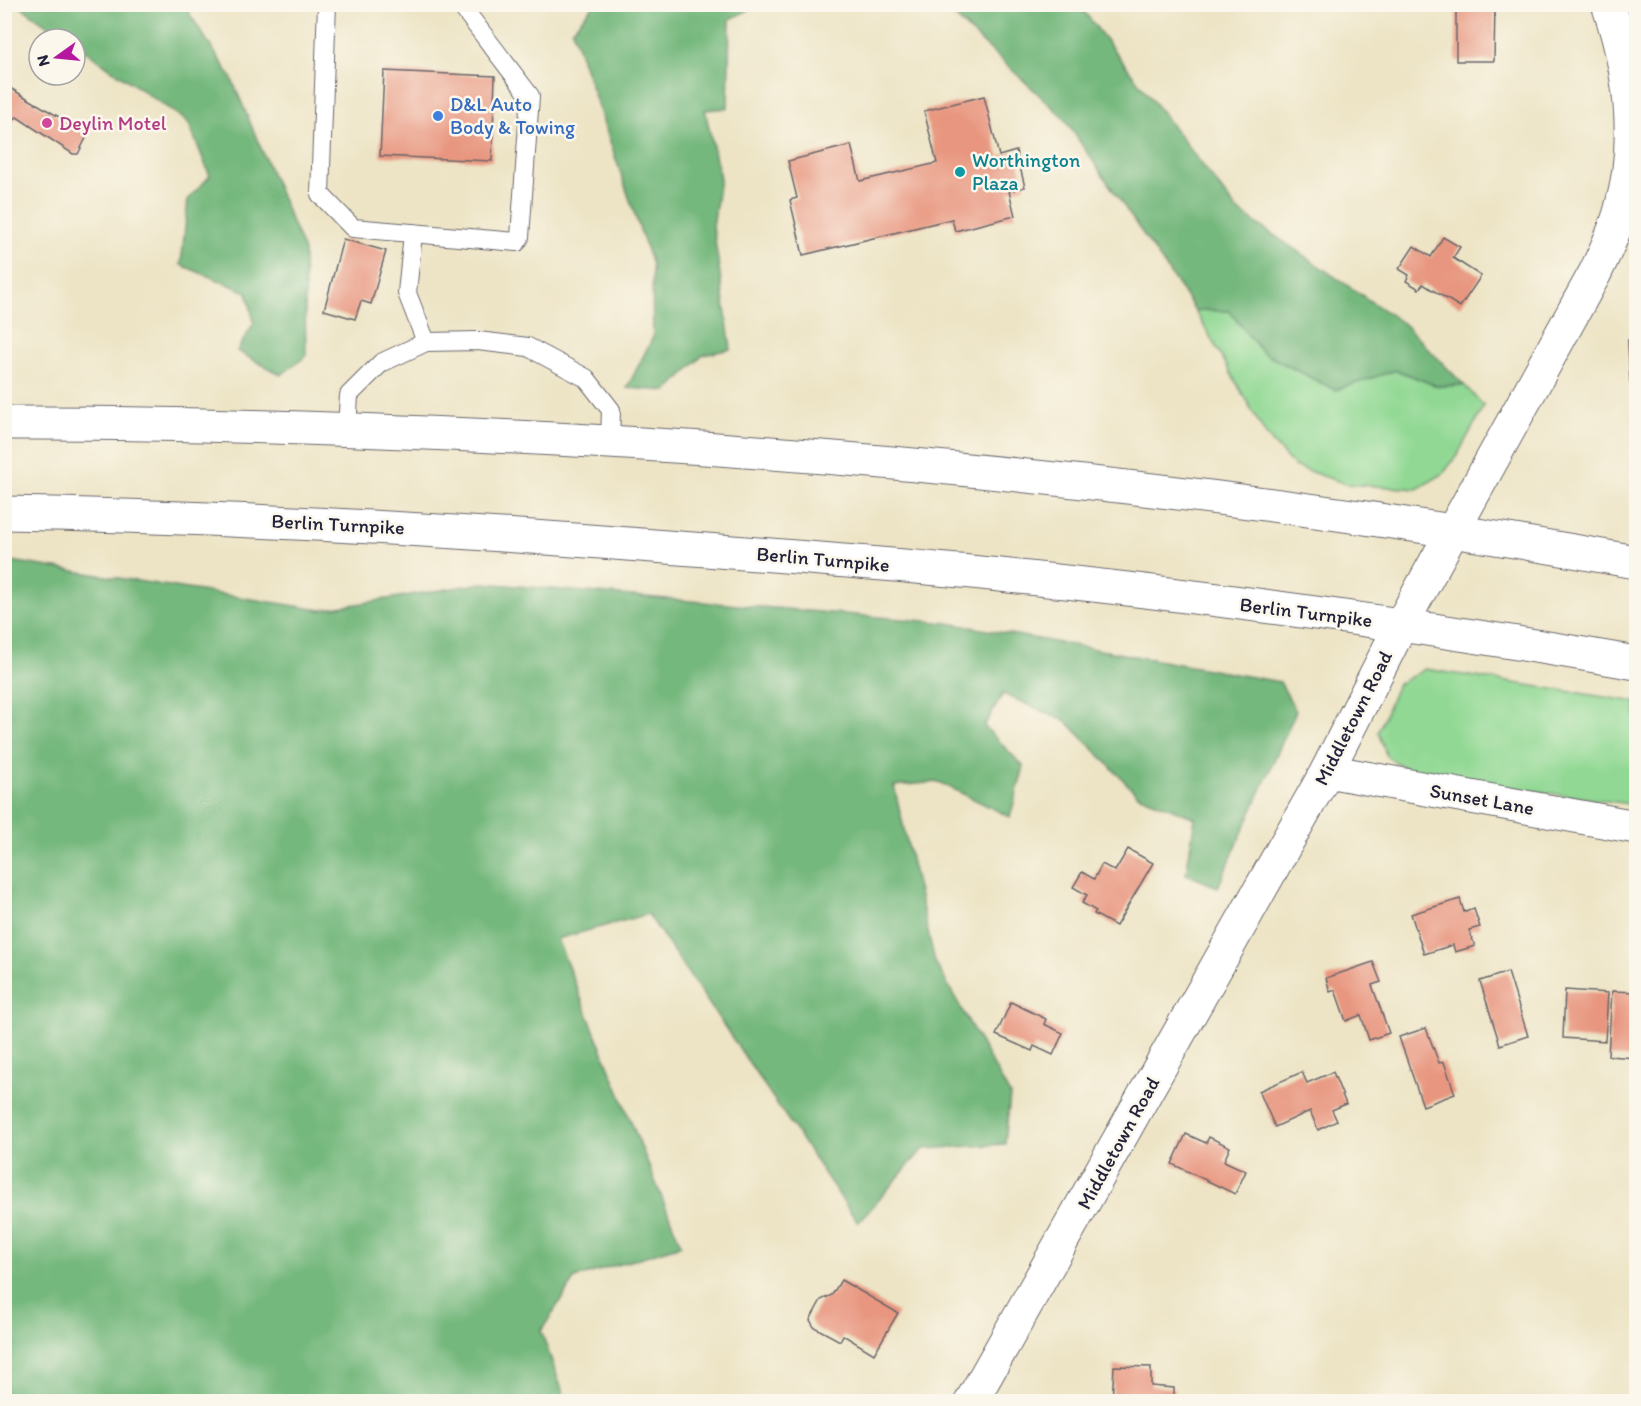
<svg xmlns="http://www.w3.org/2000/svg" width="1641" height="1406" viewBox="0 0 1641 1406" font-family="Itim,sans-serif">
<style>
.green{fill:#90d893;stroke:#597d67;stroke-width:1.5}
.forest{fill:#74b87d;stroke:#4b6d5c;stroke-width:1.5}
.building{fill:#e8967f}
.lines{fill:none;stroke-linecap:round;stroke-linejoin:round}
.lane-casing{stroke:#69666b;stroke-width:20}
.street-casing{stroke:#69666b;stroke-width:35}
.secondary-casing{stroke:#69666b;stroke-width:35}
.highway-casing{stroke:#69666b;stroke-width:35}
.lane{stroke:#fff;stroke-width:18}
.street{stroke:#fff;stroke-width:33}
.secondary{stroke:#fff;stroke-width:33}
.highway{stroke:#fff;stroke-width:33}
.shop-dot{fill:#3f7fe0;stroke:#fbf7ec;stroke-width:2}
.hotel-dot{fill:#d1479c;stroke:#fbf7ec;stroke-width:2}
.culture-dot{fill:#0f9aa8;stroke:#fbf7ec;stroke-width:2}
.labels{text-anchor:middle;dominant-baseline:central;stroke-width:5;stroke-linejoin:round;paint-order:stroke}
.shop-label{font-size:20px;fill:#366cbe;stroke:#fbf7ec;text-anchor:start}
.hotel-label{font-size:20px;fill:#b23c85;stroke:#fbf7ec;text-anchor:start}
.culture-label{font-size:20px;fill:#0d838f;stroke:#fbf7ec;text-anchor:start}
.street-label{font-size:20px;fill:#22223b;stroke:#fbf7ec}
</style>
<rect width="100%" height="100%" fill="#fbf7ec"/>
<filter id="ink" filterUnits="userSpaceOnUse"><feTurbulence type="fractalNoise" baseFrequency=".0167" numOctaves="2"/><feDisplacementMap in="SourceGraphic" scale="12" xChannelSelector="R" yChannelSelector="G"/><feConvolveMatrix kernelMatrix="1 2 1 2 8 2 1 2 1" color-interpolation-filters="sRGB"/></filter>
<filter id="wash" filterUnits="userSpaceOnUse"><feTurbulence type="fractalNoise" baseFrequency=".008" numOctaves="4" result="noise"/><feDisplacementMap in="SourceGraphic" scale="24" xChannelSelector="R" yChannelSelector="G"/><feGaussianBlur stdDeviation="1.35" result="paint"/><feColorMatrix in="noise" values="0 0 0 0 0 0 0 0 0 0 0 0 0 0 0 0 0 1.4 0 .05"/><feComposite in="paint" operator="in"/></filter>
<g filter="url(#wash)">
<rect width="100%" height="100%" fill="#ede4c5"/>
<g class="green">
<path d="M1195 310 1229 311 1263 353 1335 390 1396 370 1437 386 1464 385 1484 406 1458 454 1443 474 1417 489 1346 484 1294 466 1266 435Z"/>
<path d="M1425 669 1636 702V805L1417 775 1387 757 1378 732 1398 684Z"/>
</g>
<g class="forest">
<path d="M18 5H186L185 7 231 77 304 251 306 356 281 375 237 351 254 323 247 292 181 265 188 199 210 176 188 122 75 44V39H67Z"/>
<path d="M594 5H759L730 19 728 108 705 110 720 178 713 227 731 349 703 355 667 391 627 388 653 337 652 265 572 30Z"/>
<path d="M942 5H1079L1237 210 1404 324 1464 385 1437 386 1396 370 1335 390 1263 353 1229 311 1195 310 1063 117Z"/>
<path d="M5 560 321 610 483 583 948 623 1280 682 1296 711 1218 887 1186 874 1195 818 1138 795 1066 721 1003 694 984 726 1024 767 1010 817 939 782 894 786 935 962 1010 1095 1005 1144 923 1149 858 1223 648 914 557 939 681 1245 575 1278 541 1331 566 1401H5Z"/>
</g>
<g id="blocks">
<g class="building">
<path d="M1456 4H1495L1494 61H1456Z"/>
<path d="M384 71 495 76 492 161 380 156Z"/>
<path d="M10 88 88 134 78 154H73L17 117 4 128V93Z"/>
<path d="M984 96 999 156 1016 151 1025 187 1009 191 1015 216 955 231 952 219 803 255 790 200 797 198 788 161 851 145 860 181 937 163 924 111Z"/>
<path d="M1443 237 1460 247 1453 258 1481 276 1460 307 1423 284 1419 289 1406 281 1409 275 1399 269 1414 246 1431 257Z"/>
<path d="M343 239 386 251 371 304 361 301 355 319 324 310Z"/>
<path d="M1636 339V381L1630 382 1628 340Z"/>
<path d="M1128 849 1153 863 1116 926 1094 914 1096 911 1082 903 1087 895 1073 887 1082 872 1094 879 1102 864 1115 871Z"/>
<path d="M1460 899 1464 912 1474 909 1480 927 1469 930 1475 946 1455 952 1453 945 1424 954 1411 914Z"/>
<path d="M1373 962 1381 982 1372 985 1389 1033 1369 1040 1361 1015 1346 1021 1335 990 1330 992 1326 978Z"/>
<path d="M1508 972 1528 1036 1500 1045 1480 981Z"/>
<path d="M1565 990 1608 993 1605 1041 1563 1038Z"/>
<path d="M1612 991 1636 992V1058L1608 1056Z"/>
<path d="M1011 1002 1046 1019 1044 1024 1063 1033 1053 1055 1034 1046 1032 1051 996 1035Z"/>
<path d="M1426 1028 1439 1063 1444 1062 1455 1094 1423 1106 1399 1037Z"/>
<path d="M1302 1072 1307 1083 1333 1072 1346 1104 1332 1110 1337 1121 1318 1130 1310 1111 1275 1127 1259 1091Z"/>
<path d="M1186 1134 1206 1143 1209 1137 1230 1147 1224 1161 1246 1171 1235 1194 1172 1164Z"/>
<path d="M841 1280 898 1313 874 1354 843 1335 840 1341 814 1327 810 1320 821 1300 832 1295Z"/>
<path d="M1114 1366 1151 1367V1386L1174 1388V1402H1112Z"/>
</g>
</g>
</g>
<g filter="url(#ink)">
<use href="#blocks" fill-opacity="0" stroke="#69666b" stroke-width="1.5"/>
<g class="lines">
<g class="lane-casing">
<g id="lane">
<path d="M327 4 320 194 353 228 517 242 520 237 530 96 460 4"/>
<path d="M413 233 407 293 426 342"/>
<path d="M347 430 349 395 381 363 426 342 478 341 528 347 586 378 611 410 610 441"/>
</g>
</g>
<g class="street-casing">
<path id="street" d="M1327 771 1636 827"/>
</g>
<g class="secondary-casing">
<path id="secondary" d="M971 1402 1327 771 1401 625 1595 273C1605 252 1615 232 1621 209 1640 142 1630 69 1608 4"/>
</g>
<g class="highway-casing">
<g id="highway">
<path d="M4 423C153 422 301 427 449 434 847 451 1244 491 1636 562"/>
<path d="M4 513C230 517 455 530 679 548 786 556 893 564 1000 575 1213 597 1425 626 1636 663"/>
</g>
</g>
<use href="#lane" class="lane"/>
<use href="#street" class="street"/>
<use href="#secondary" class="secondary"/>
<use href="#highway" class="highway"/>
</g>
</g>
<circle class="shop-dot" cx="438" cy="116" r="6"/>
<circle class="hotel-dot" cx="47" cy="123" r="6"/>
<circle class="culture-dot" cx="960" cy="172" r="6"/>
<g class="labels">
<g class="shop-label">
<text x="450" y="104">D&amp;L Auto<tspan x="450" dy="23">Body &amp; Towing</tspan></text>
</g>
<g class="hotel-label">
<text x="59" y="123">Deylin Motel</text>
</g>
<g class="culture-label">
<text x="972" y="160">Worthington<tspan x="972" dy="23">Plaza</tspan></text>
</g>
<g class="street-label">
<text transform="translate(338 524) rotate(3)">Berlin Turnpike</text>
<text transform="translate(823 559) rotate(5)">Berlin Turnpike</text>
<text transform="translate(1306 612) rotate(7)">Berlin Turnpike</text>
<text transform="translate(1353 718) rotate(-63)">Middletown Road</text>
<text transform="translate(1482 799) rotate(10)">Sunset Lane</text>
<text transform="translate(1118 1143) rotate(-61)">Middletown Road</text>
</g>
</g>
<rect width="1641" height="1406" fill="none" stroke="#fbf7ec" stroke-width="24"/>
<g transform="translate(57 57) rotate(255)"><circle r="28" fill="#fbf7ec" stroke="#a4a2a5" stroke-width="1.5"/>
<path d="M0-4.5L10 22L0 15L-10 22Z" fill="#b5179e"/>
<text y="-9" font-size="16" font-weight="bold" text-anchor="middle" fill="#22223b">N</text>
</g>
</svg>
